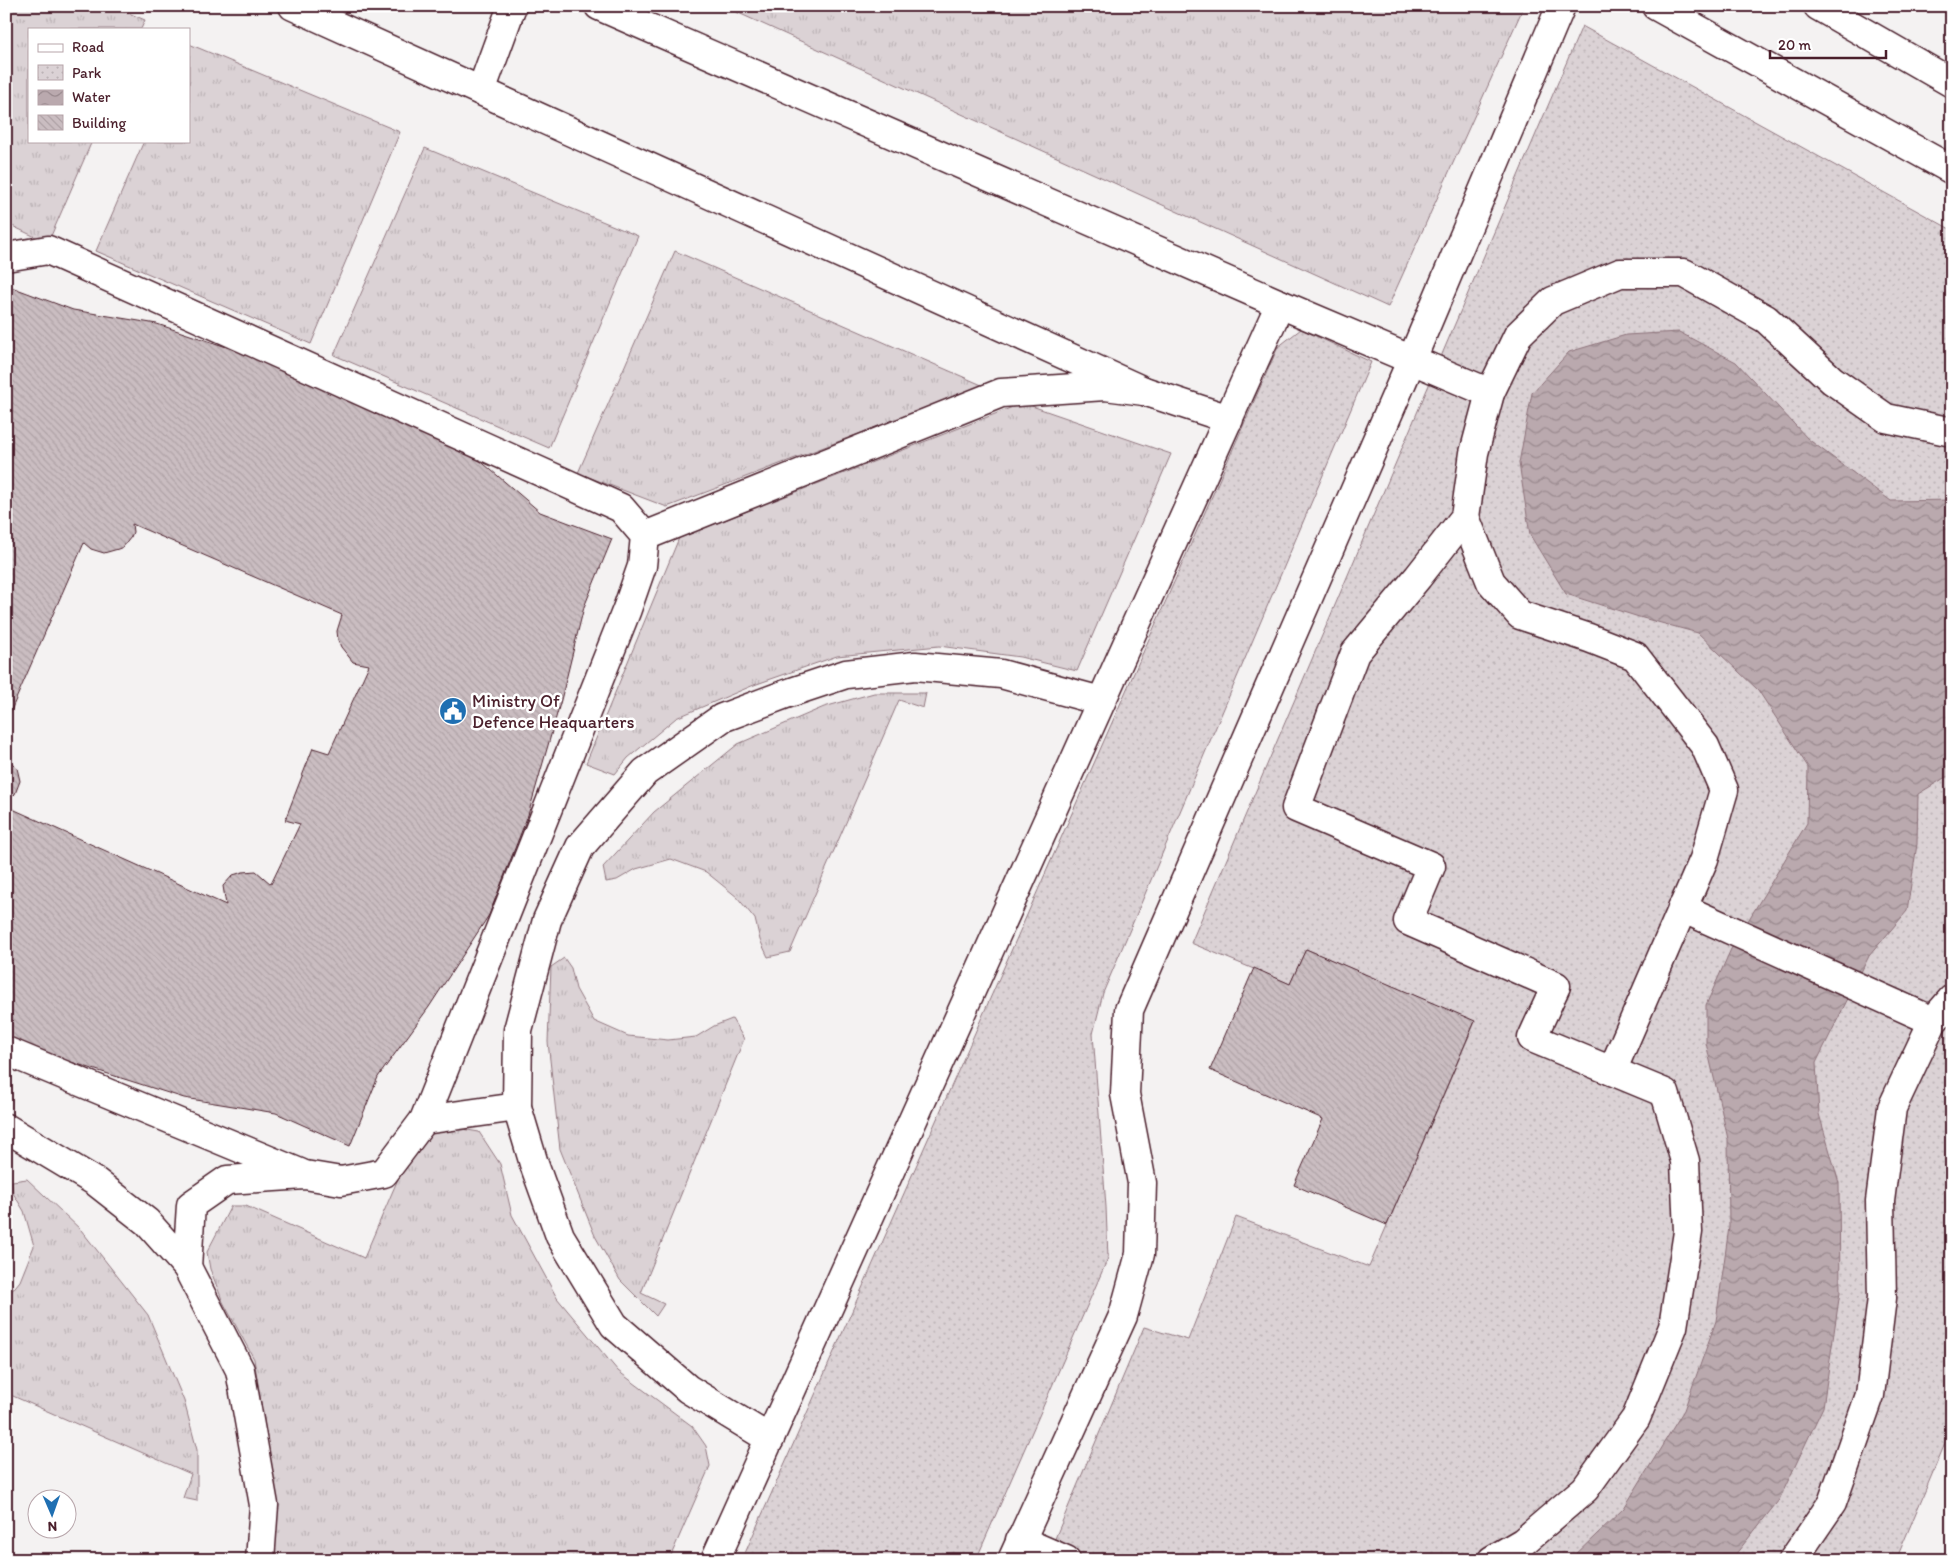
<svg xmlns="http://www.w3.org/2000/svg" width="1958" height="1566" viewBox="0 0 1958 1566" font-family="Itim,sans-serif">
<style>
.grass{fill:url(#grass-tufts);stroke:#927880}
.park{fill:url(#park-dots);stroke:#927880}
.water{fill:url(#water-waves);stroke:#8d727a}
.building{fill:url(#building-back-hatch);stroke:#4a1f2b}
.lines{fill:none;stroke-linecap:round;stroke-linejoin:round}
.minor-casing{stroke:#4a1f2b;stroke-width:31}
.minor{stroke:#fff;stroke-width:28}
.labels{text-anchor:middle;dominant-baseline:central;stroke-width:5;stroke-linejoin:round;paint-order:stroke}
.poi-label{font-size:18px;fill:#4a1f2b;stroke:#fff;text-anchor:start}
</style>
<defs>
<pattern id="grass-tufts" width="24" height="20" patternUnits="userSpaceOnUse" patternTransform="scale(1.25)"><rect width="24" height="20" fill="#dbd2d5"/><path d="M3 7l-1-3M5 7V3M7 7l1-3M15 17l-1-3M17 17v-4M19 17l1-3" fill="none" stroke="#bdb4b7"/></pattern>
<pattern id="park-dots" width="8" height="8" patternUnits="userSpaceOnUse" patternTransform="scale(1.25)"><rect width="8" height="8" fill="#dbd2d5"/><path d="M2 2h.1M6 6h.1" fill="none" stroke="#bdb4b7" stroke-width="1.8" stroke-linecap="round"/></pattern>
<pattern id="water-waves" width="16" height="10" patternUnits="userSpaceOnUse" patternTransform="scale(1.25)"><rect width="16" height="10" fill="#baa9ae"/><path d="M0 5q4-4 8 0t8 0" fill="none" stroke="#99898e"/></pattern>
<pattern id="building-back-hatch" width="6" height="6" patternUnits="userSpaceOnUse" patternTransform="scale(1.25)"><rect width="6" height="6" fill="#cabdc1"/><path d="M-1 5l2 2M0 0l6 6M5-1l2 2" fill="none" stroke="#afa2a6"/></pattern>
</defs>
<rect width="100%" height="100%" fill="#f4f2f2"/>
<filter id="ink" filterUnits="userSpaceOnUse"><feTurbulence type="fractalNoise" baseFrequency=".02" numOctaves="2"/><feDisplacementMap in="SourceGraphic" scale="10" xChannelSelector="R" yChannelSelector="G"/><feConvolveMatrix kernelMatrix="1 2 1 2 8 2 1 2 1" color-interpolation-filters="sRGB"/></filter>
<g filter="url(#ink)">
<g class="grass">
<path d="M6 6H112L145 20 141 29H29V141H92L48 243 6 223Z"/>
<path d="M723 6H1524L1388 307Z"/>
<path d="M189 44 400 132 311 344 96 251 144 141H189Z"/>
<path d="M425 148 638 236 549 448 334 355Z"/>
<path d="M675 251 984 386 667 507 578 473Z"/>
<path d="M1023 403 1171 454 1077 671 1020 657 939 646 837 656 754 685 676 718 628 758 615 774 586 763 679 538Z"/>
<path d="M874 693H926L923 708 899 700 790 952 768 957 760 940 755 919 737 897 706 872 671 859 636 869 617 880 606 882 603 867 654 812 738 744 824 707Z"/>
<path d="M564 958 571 968 576 989 594 1021 628 1036 668 1040 696 1037 714 1026 732 1019 744 1039 641 1293 664 1304 656 1316 620 1280 595 1236 560 1149 548 1042 551 967Z"/>
<path d="M456 1128 479 1132 500 1164 512 1215 557 1298 618 1371 692 1426 706 1446 710 1466 669 1560H251L257 1518 266 1434 254 1359 223 1302 210 1269 207 1252 231 1206H246L364 1258 410 1151 434 1132Z"/>
<path d="M27 1179 81 1230 148 1315 184 1401 197 1450V1501L183 1498 191 1474 6 1393V1298L20 1281 34 1246 24 1211 13 1193 12 1181Z"/>
</g>
<g class="park">
<path d="M1582 26 1952 230V1427L1896 1560H1046L1144 1327 1188 1340 1236 1217 1369 1267 1475 1022 1306 949 1290 984 1191 943Z"/>
<path d="M1301 329 1371 362 1103 993 1093 1034 1106 1207 1108 1258 976 1560H742L1278 347Z"/>
</g>
<path class="water" d="M1679 332 1736 362 1808 439 1891 501 1952 500V776L1946 777 1918 794 1917 844 1907 911 1869 956 1816 1063 1819 1114 1839 1183 1840 1292 1823 1407 1779 1500 1731 1560H1570L1624 1508 1684 1410 1716 1321 1729 1227 1728 1139 1706 1043V1005L1731 949 1807 823 1808 767 1758 690 1698 633 1639 617 1566 594 1530 535 1519 463 1532 393 1569 352 1626 335Z"/>
<g class="building">
<path d="M6 285 73 310 157 324 272 362 470 452 540 512 612 539 584 607 561 700 528 815 489 915 429 1007 378 1077 350 1146 276 1113 184 1098 33 1050 6 1035V806L226 905 223 886 233 875 243 872 256 871 271 884 300 824 285 820 313 748 329 753 369 665 353 662 341 647 338 640 337 631 342 615 132 524 133 532 131 537 123 547 118 549 104 553 91 549 84 543 6 722Z"/>
<path d="M6 757 17 768 20 781 15 794 6 803Z"/>
<path d="M1306 949 1475 1021 1387 1225 1294 1185 1323 1119 1210 1070 1254 968 1290 984Z"/>
</g>
<g class="lines">
<g class="minor-casing">
<g id="minor">
<path d="M293 6 1144 391"/>
<path d="M599 6 1280 304 1490 393 1518 335 1553 301 1620 273H1684L1766 319 1832 380 1886 418 1952 432"/>
<path d="M1656 6 1952 170"/>
<path d="M1818 6 1952 83"/>
<path d="M481 91 512 6"/>
<path d="M6 257 48 250 621 508 645 536 642 566 627 609 424 1120 384 1173 341 1181 305 1175 227 1180 191 1205 187 1267 147 1222 96 1182 6 1128"/>
<path d="M1490 393 1474 453 1465 517 1418 577 1355 653 1296 808 1431 866 1408 921 1556 986 1532 1038 1665 1093 1685 1161 1688 1232 1673 1327 1636 1418 1585 1489 1523 1542 1492 1560"/>
<path d="M1465 517 1491 582 1520 615 1589 638 1635 656 1705 746 1724 790 1704 859 1612 1071"/>
<path d="M645 536 1001 393 1105 386 1144 391 1229 419"/>
<path d="M1682 908 1933 1021"/>
<path d="M6 1051 300 1173"/>
<path d="M424 1120 517 1107"/>
<path d="M187 1267 240 1370 264 1505 260 1560"/>
<path d="M770 1439 688 1389 614 1325 560 1236 534 1164 517 1107 518 1030 547 920 580 847 645 772 722 718 786 694 846 674 915 666 1001 674 1101 701"/>
<path d="M1020 1540 1066 1560"/>
<path d="M715 1560 1280 304"/>
<path d="M1012 1560 1123 1316 1140 1254 1142 1183 1125 1094 1129 1010 1412 359 1561 6"/>
<path d="M1793 1560 1832 1503 1870 1395 1882 1298 1880 1201 1892 1108 1933 1021 1952 999"/>
</g>
</g>
<use href="#minor" class="minor"/>
</g>
</g>
<defs>
<g id="civic-disc" transform="scale(1.4375)"><circle r="9.5" fill="#1f6fb2" stroke="#fff"/><path d="M-.6-6.5H3V-4.5H.6V-3L4-1V1h2V6H-6V1h2V-1L-.6-3ZM-1.2 2.5V6h2.4V2.5Z" fill="#fff"/></g>
</defs>
<g fill-rule="evenodd">
<use href="#civic-disc" x="453" y="711"/>
</g>
<g class="labels">
<g class="poi-label">
<text x="472" y="701">Ministry Of<tspan x="472" dy="21">Defence Heaquarters</tspan></text>
</g>
</g>
<rect width="1958" height="1566" fill="none" stroke="#fff" stroke-width="25"/>
<rect x="12" y="12" width="1933" height="1541" fill="none" stroke="#4a1f2b" stroke-width="2" filter="url(#ink)"/>
<rect x="28" y="28" width="162" height="115" fill="#ffffff" stroke="#b7a5aa"/>
<rect x="38" y="44" width="25" height="8" fill="#ffffff" stroke="#b7a5aa"/>
<text x="72" y="52" font-size="15" fill="#4a1f2b">Road</text>
<rect x="38" y="65" width="25" height="15" fill="url(#park-dots)" stroke="#b7a5aa"/>
<text x="72" y="78" font-size="15" fill="#4a1f2b">Park</text>
<rect x="38" y="90" width="25" height="15" fill="url(#water-waves)" stroke="#b7a5aa"/>
<text x="72" y="102" font-size="15" fill="#4a1f2b">Water</text>
<rect x="38" y="115" width="25" height="15" fill="url(#building-back-hatch)" stroke="#b7a5aa"/>
<text x="72" y="128" font-size="15" fill="#4a1f2b">Building</text>
<g transform="translate(52 1514) rotate(178)"><circle r="24" fill="#ffffff" stroke="#b7a5aa"/>
<path d="M0-4L9 19L0 12L-9 19Z" fill="#1f6fb2"/>
<text y="-8" font-size="14" font-weight="bold" text-anchor="middle" fill="#4a1f2b">N</text>
</g>
<path d="M1770 50v8h116v-8" fill="none" stroke="#4a1f2b" stroke-width="2.5"/>
<text x="1778" y="50" font-size="15" fill="#4a1f2b" stroke="#ffffff" stroke-width="4" paint-order="stroke">20 m</text>
</svg>
